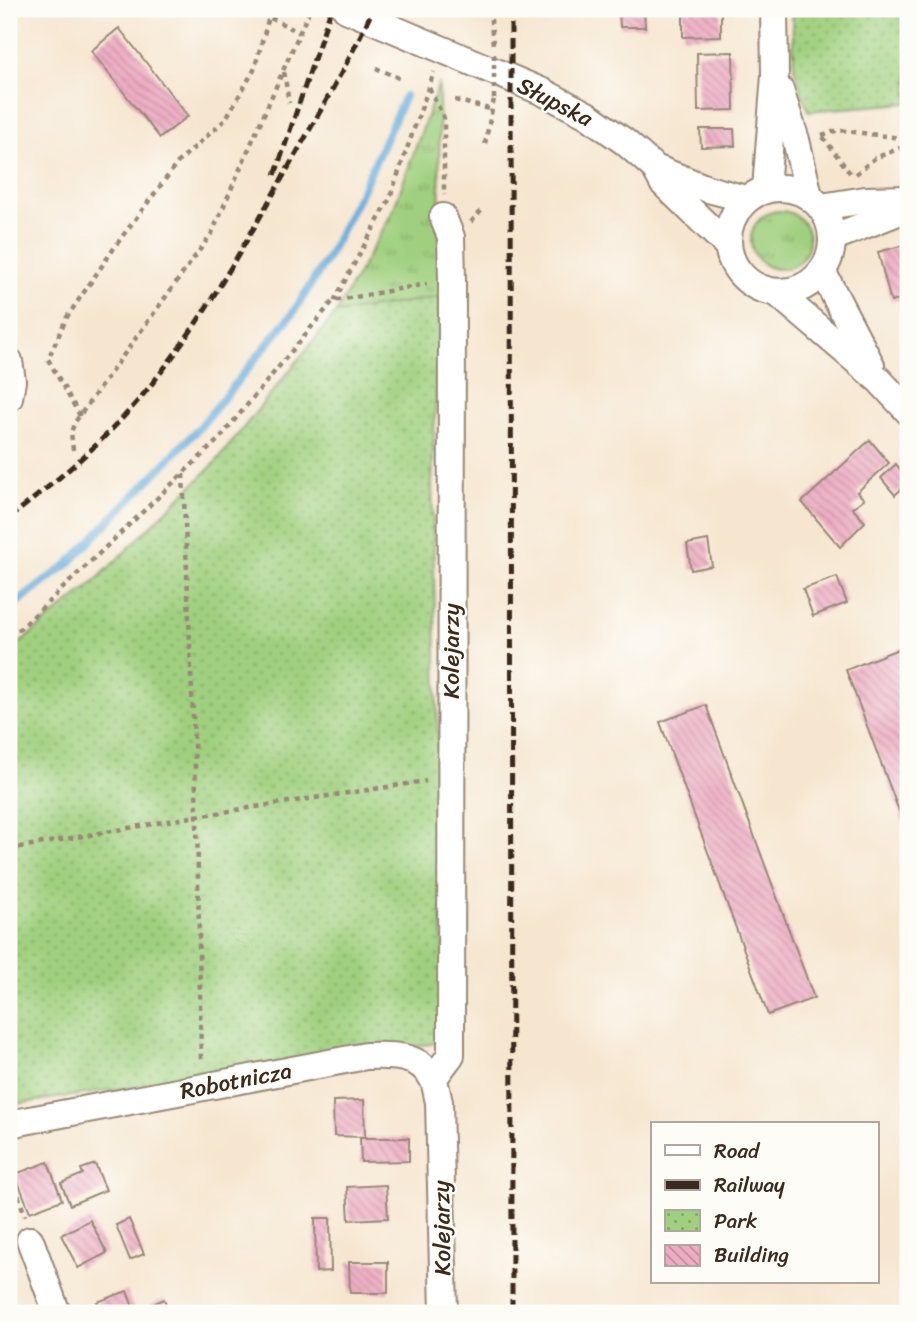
<svg xmlns="http://www.w3.org/2000/svg" width="917" height="1322" viewBox="0 0 917 1322" font-family="Sriracha,sans-serif">
<style>
.grass{fill:url(#grass-tufts);stroke:#6e7d4e;stroke-width:2}
.park{fill:url(#park-dots);stroke:#6e7d4e;stroke-width:2}
.lines{fill:none;stroke-linecap:round;stroke-linejoin:round}
.stream{stroke:#64a9d9;stroke-width:8}
.building{fill:url(#building-back-hatch)}
.minor-casing{stroke:#988877;stroke-width:30}
.path{stroke:#988877;stroke-width:4.5;stroke-dasharray:5 5;stroke-linecap:butt}
.minor{stroke:#fff;stroke-width:26}
.rail{stroke:#3b2a1e;stroke-width:5;stroke-dasharray:10 5;stroke-linecap:butt}
.path-bridge{stroke:#988877;stroke-width:4.5;stroke-dasharray:5 5;stroke-linecap:butt}
.labels{text-anchor:middle;dominant-baseline:central;stroke-width:5;stroke-linejoin:round;paint-order:stroke}
.street-label{font-size:23px;fill:#3b2a1e;stroke:#fdfcf7}
</style>
<defs>
<pattern id="grass-tufts" width="24" height="20" patternUnits="userSpaceOnUse" patternTransform="scale(1.75)"><rect width="24" height="20" fill="#a0d07f"/><path d="M3 7l-1-3M5 7V3M7 7l1-3M15 17l-1-3M17 17v-4M19 17l1-3" fill="none" stroke="#84a967"/></pattern>
<pattern id="park-dots" width="8" height="8" patternUnits="userSpaceOnUse" patternTransform="scale(1.75)"><rect width="8" height="8" fill="#a0d07f"/><path d="M2 2h.1M6 6h.1" fill="none" stroke="#84a967" stroke-width="1.8" stroke-linecap="round"/></pattern>
<pattern id="building-back-hatch" width="6" height="6" patternUnits="userSpaceOnUse" patternTransform="scale(1.75)"><rect width="6" height="6" fill="#eeacc3"/><path d="M-1 5l2 2M0 0l6 6M5-1l2 2" fill="none" stroke="#c28c9e"/></pattern>
</defs>
<rect width="100%" height="100%" fill="#fdfcf7"/>
<filter id="ink" filterUnits="userSpaceOnUse"><feTurbulence type="fractalNoise" baseFrequency=".0143" numOctaves="2"/><feDisplacementMap in="SourceGraphic" scale="14" xChannelSelector="R" yChannelSelector="G"/><feConvolveMatrix kernelMatrix="1 2 1 2 8 2 1 2 1" color-interpolation-filters="sRGB"/></filter>
<filter id="wash" filterUnits="userSpaceOnUse"><feTurbulence type="fractalNoise" baseFrequency=".00686" numOctaves="4" result="noise"/><feDisplacementMap in="SourceGraphic" scale="28" xChannelSelector="R" yChannelSelector="G"/><feGaussianBlur stdDeviation="1.57" result="paint"/><feColorMatrix in="noise" values="0 0 0 0 0 0 0 0 0 0 0 0 0 0 0 0 0 1.4 0 .05"/><feComposite in="paint" operator="in"/></filter>
<g filter="url(#wash)">
<rect width="100%" height="100%" fill="#f6e6d0"/>
<g class="grass">
<path d="M439 83 440 297 336 313 392 213Z"/>
<circle cx="780" cy="240" r="29"/>
</g>
<g class="park">
<path d="M792 9H908V103L808 111 794 68Z"/>
<path d="M440 297 432 483 445 1042 9 1105V652L91 585 215 463 336 313Z"/>
</g>
<g class="lines">
<path class="stream" d="M9 609 68 564 200 427 293 313 328 257 363 188 405 96"/>
</g>
<g id="blocks">
<g class="building">
<path d="M619 9H644L645 27H620Z"/>
<path d="M683 9H721V36L683 37Z"/>
<path d="M119 28 188 116 160 138 91 51Z"/>
<path d="M733 52 734 110 698 111 697 53Z"/>
<path d="M700 129H734L735 146 701 147Z"/>
<path d="M908 244V297L891 302 878 252Z"/>
<path d="M870 440 889 463 857 492 864 499 852 508 865 522 840 547 802 502Z"/>
<path d="M896 464 908 479V483L895 495 881 478Z"/>
<path d="M708 540 712 566 691 570 687 544Z"/>
<path d="M837 577 847 603 813 616 803 589Z"/>
<path d="M908 645V835L846 670Z"/>
<path d="M706 705 814 998 768 1015 660 722Z"/>
<path d="M364 1100 365 1137 334 1136 333 1101Z"/>
<path d="M360 1138H409V1161L361 1162Z"/>
<path d="M48 1162 62 1200 30 1212 15 1174Z"/>
<path d="M95 1164 106 1190 70 1205 61 1183 83 1174 81 1169Z"/>
<path d="M386 1185 388 1218 349 1220 347 1187Z"/>
<path d="M315 1218H330L331 1271 316 1272Z"/>
<path d="M129 1219 144 1254 130 1260 116 1225Z"/>
<path d="M90 1220 107 1253 78 1268 61 1235Z"/>
<path d="M349 1262H388V1293H350Z"/>
<path d="M127 1291 135 1313H101L97 1302Z"/>
<path d="M164 1299 170 1313H154L151 1305Z"/>
</g>
</g>
</g>
<g filter="url(#ink)">
<use href="#blocks" fill-opacity="0" stroke="#988877" stroke-width="2"/>
<g class="lines">
<g class="minor-casing">
<g id="minor">
<path d="M346 9 543 92 587 115 625 142 655 168 663 183 727 245"/>
<path d="M780 90 796 140 809 196"/>
<path d="M655 168 708 189 746 199"/>
<circle cx="780" cy="240" r="52"/>
<path d="M766 189 775 75 774 9"/>
<path d="M821 207 865 200 908 199"/>
<path d="M832 238 908 208"/>
<path d="M822 271 871 365"/>
<path d="M776 292 879 380 908 411"/>
<path d="M9 361 12 381 9 398"/>
<path d="M433 1079 451 1055 452 279 451 237 443 217"/>
<path d="M9 1124 366 1056C390 1055 420 1054 433 1079 436 1085 437 1095 439 1102L444 1313"/>
<path d="M30 1240 57 1313"/>
</g>
</g>
<g class="path">
<path d="M490 9 493 45"/>
<path d="M376 68 401 79"/>
<path d="M284 72 289 103"/>
<path d="M429 88 444 118V195"/>
<path d="M455 100 493 110"/>
<path d="M822 135 839 130 908 139"/>
<path d="M823 137 853 177"/>
<path d="M485 144 494 99"/>
<path d="M856 174 875 158 908 145"/>
<path d="M471 222 482 210"/>
<path d="M334 301 389 200 434 72"/>
<path d="M80 416 48 359 67 317 121 238 179 161 225 120 254 70 269 17 300 33"/>
<path d="M73 450 71 432 75 422 212 233 310 9"/>
<path d="M183 474 197 816 201 1063"/>
<path d="M9 635 20 629 219 439 333 301 427 284"/>
<path d="M9 849 197 816 426 781"/>
<path d="M9 1167 25 1216"/>
</g>
<use href="#minor" class="minor"/>
<g class="rail">
<path d="M511 9 512 1313"/>
<path d="M275 175 331 9"/>
<path d="M9 518C45 490 81 461 113 428 183 356 231 268 280 182 312 125 346 69 373 9"/>
</g>
<path class="path-bridge" d="M494 99V53"/>
</g>
</g>
<g class="labels">
<g class="street-label">
<text transform="translate(555 102) rotate(27)">Słupska</text>
<text transform="translate(451 651) rotate(-90)">Kolejarzy</text>
<text transform="translate(236 1081) rotate(-11)">Robotnicza</text>
<text transform="translate(442 1228) rotate(-91)">Kolejarzy</text>
</g>
</g>
<rect width="917" height="1322" fill="none" stroke="#fdfcf7" stroke-width="35"/>
<rect x="651" y="1122" width="228" height="161" fill="#fdfcf7" stroke="#afa8a0" stroke-width="2"/>
<rect x="665" y="1145" width="35" height="10" fill="#ffffff" stroke="#afa8a0" stroke-width="2"/>
<text x="714" y="1158" font-size="21" fill="#3b2a1e">Road</text>
<rect x="665" y="1180" width="35" height="10" fill="#3b2a1e" stroke="#afa8a0" stroke-width="2"/>
<text x="714" y="1192" font-size="21" fill="#3b2a1e">Railway</text>
<rect x="665" y="1210" width="35" height="21" fill="url(#park-dots)" stroke="#afa8a0" stroke-width="2"/>
<text x="714" y="1228" font-size="21" fill="#3b2a1e">Park</text>
<rect x="665" y="1245" width="35" height="21" fill="url(#building-back-hatch)" stroke="#afa8a0" stroke-width="2"/>
<text x="714" y="1262" font-size="21" fill="#3b2a1e">Building</text>
</svg>
